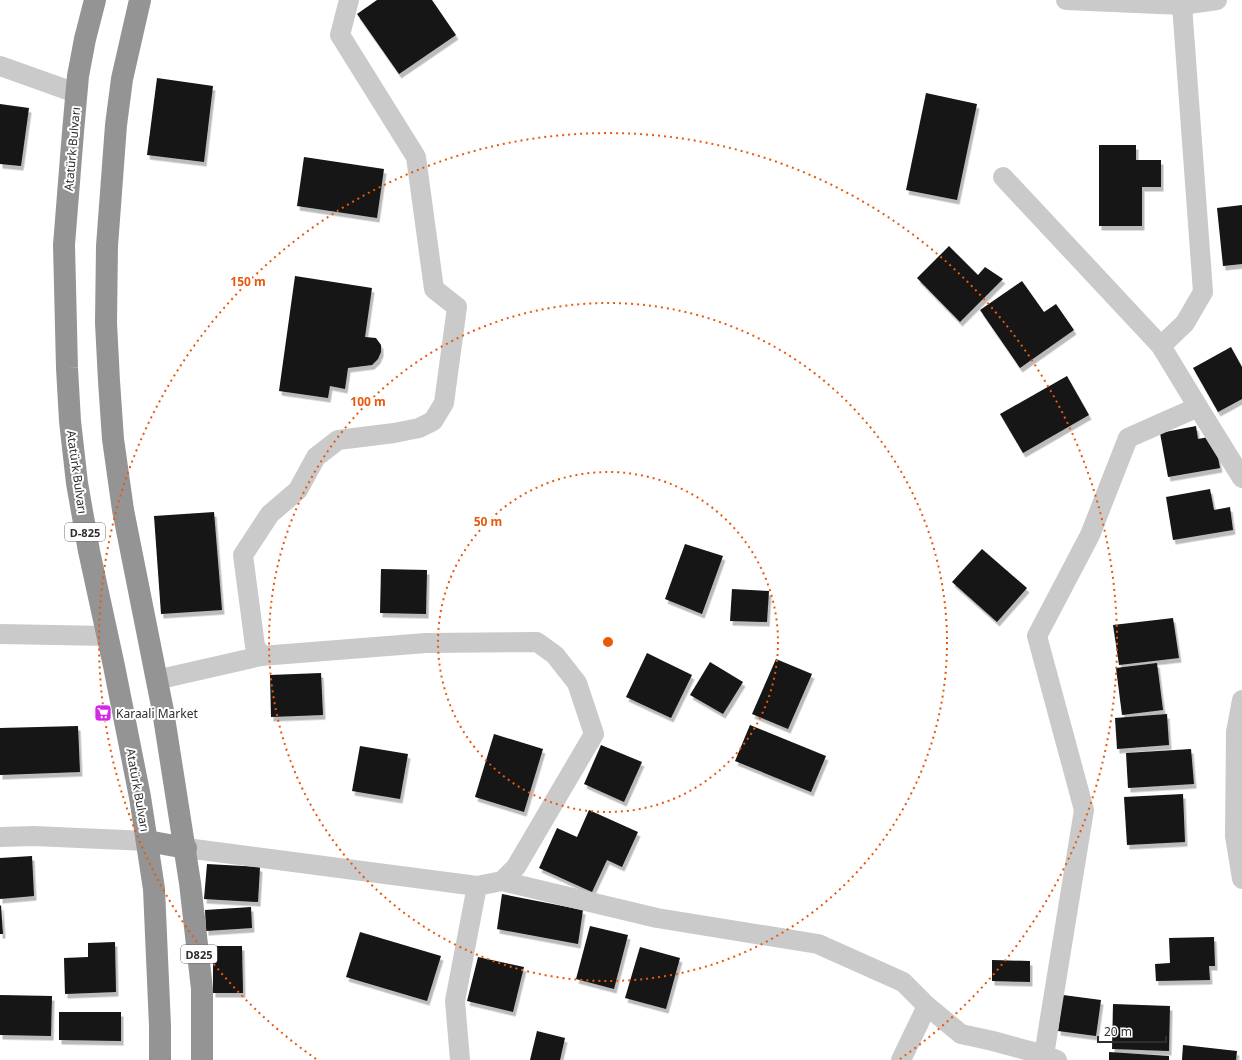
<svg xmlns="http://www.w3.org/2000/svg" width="1242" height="1060" viewBox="0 0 1242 1060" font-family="'Noto Sans',sans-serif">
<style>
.building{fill:#141414;filter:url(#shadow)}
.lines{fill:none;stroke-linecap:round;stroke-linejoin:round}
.street{stroke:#cacaca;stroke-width:20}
.highway{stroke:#949494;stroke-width:22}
.ring{fill:none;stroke:#e8590c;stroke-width:2;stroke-dasharray:2 4}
.labels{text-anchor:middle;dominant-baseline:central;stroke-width:4;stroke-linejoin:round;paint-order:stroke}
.shield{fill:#fff;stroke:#6c6c6c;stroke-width:1}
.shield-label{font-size:11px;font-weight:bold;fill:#2d2d2d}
.street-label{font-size:12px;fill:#2d2d2d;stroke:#fff}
.poi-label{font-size:12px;fill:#2d2d2d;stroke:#fff;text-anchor:start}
.centre{fill:#e8590c;stroke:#fff;stroke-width:2}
.ring-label{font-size:12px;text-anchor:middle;font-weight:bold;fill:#e8590c;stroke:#fff;stroke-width:4;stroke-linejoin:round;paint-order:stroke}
</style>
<defs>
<filter id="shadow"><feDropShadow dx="2.5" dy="4.5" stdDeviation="0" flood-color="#0004"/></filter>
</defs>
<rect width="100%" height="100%" fill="#fff"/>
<g class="building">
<path d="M377 0H432L456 35 399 74 357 14Z"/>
<path d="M157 78 213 86 204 162 147 155Z"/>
<path d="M926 93 977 104 957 200 906 190Z"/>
<path d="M0 104 29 108 21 166 0 164Z"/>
<path d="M1099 145H1136V160H1161V187H1142V226H1099Z"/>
<path d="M304 157 384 169 377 218 297 206Z"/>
<path d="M1242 205V264L1223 266 1217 208Z"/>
<path d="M949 246 978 275 985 267 1003 279 960 322 917 278Z"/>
<path d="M295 276 372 288 365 337 376 338 381 345V352L378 359 372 365 348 368 345 389 330 386 328 398 279 391Z"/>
<path d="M1022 281 1044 312 1056 304 1074 330 1020 368 980 310Z"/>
<path d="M1231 347 1242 367V399L1218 412 1193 368Z"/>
<path d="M1067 376 1089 415 1023 453 1000 414Z"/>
<path d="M1196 426 1198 439 1214 436 1220 468 1168 477 1160 433Z"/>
<path d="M1210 489 1214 510 1230 507 1233 530 1173 540 1166 497Z"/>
<path d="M214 512 222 610 161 614 154 516Z"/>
<path d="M685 544 723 556 702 614 665 599Z"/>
<path d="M982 549 1027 588 997 622 952 582Z"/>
<path d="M381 569 427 570 426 614 380 613Z"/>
<path d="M732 589 769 591 767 622 730 621Z"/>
<path d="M1173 618 1179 658 1119 665 1113 625Z"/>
<path d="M647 653 692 675 671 718 626 697Z"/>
<path d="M776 659 812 674 788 729 752 714Z"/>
<path d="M710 662 743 682 723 714 690 695Z"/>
<path d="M1157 663 1163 710 1122 715 1116 668Z"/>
<path d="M321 673 323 715 271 717 270 675Z"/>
<path d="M1167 714 1169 745 1117 749 1115 718Z"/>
<path d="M750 725 826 756 811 792 735 761Z"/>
<path d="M78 726 80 772 0 775V728Z"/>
<path d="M494 734 543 749 524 812 475 797Z"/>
<path d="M601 745 642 762 624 802 584 784Z"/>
<path d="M360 746 408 754 400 799 352 791Z"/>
<path d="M1191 749 1194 784 1128 788 1126 753Z"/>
<path d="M1183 794 1185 842 1127 845 1124 797Z"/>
<path d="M589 810 638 832 622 867 607 860 592 892 539 868 557 828 577 837Z"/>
<path d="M32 856 34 896 0 899V858Z"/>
<path d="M207 864 260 867 258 902 204 899Z"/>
<path d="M502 894 583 910 578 944 497 929Z"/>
<path d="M1 905 3 934H0V906Z"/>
<path d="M251 907 252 928 206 931 205 910Z"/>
<path d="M590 926 628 935 614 989 576 979Z"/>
<path d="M360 932 441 956 427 1001 346 977Z"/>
<path d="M1214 937 1215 966H1209L1210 980 1156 981 1155 964 1170 963 1169 938Z"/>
<path d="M115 942 116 992 65 994 64 958 88 957V943Z"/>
<path d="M213 946H242L243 993H213Z"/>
<path d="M640 947 680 958 666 1009 625 998Z"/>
<path d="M478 957 524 967 513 1012 467 1001Z"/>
<path d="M992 960 1030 961V982L992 981Z"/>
<path d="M0 995 52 996 51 1036 0 1035Z"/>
<path d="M1063 995 1101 1000 1096 1036 1058 1031Z"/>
<path d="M1113 1004 1170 1006 1169 1051 1112 1049Z"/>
<path d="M59 1012H121V1041L59 1040Z"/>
<path d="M537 1031 565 1038 560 1060H530Z"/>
<path d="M1183 1045 1237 1051 1236 1060H1182Z"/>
<path d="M1109 1052 1169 1056V1060H1109Z"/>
</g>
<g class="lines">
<g class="street">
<path d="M1066 0 1182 5 1217 0"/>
<path d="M0 66 76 93"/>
<path d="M1003 177 1161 346 1198 407 1242 478"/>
<path d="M1161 346 1185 323 1203 292 1182 5"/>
<path d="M0 634 108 636"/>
<path d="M261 656 255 646 243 555 270 514 298 490 316 457 338 440 394 433 419 428 433 421 444 403 457 307 434 289 416 157 340 35 349 0"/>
<path d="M156 680 261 656 426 643 537 642 555 655 577 683 594 734 516 867 502 881 477 886 186 848"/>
<path d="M1242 700 1236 732 1235 836 1242 879"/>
<path d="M0 837 34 836 147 841"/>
<path d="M502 881 657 918 818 944 903 982 927 1006 961 1034 993 1041 1044 1055 1057 1060"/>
<path d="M1044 1055 1084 810 1037 636 1090 535 1128 438 1198 407"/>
<path d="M460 1060 455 1001 477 886"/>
<path d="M901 1060 927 1006"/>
</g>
<g class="highway">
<path d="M95 0 85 39 78 76 73 132 64 245 67 368 70 421 77 483 89 551 114 666 140 797 154 889 160 1026V1060"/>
<path d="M140 0 122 79 116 125 107 246 106 323 109 381 113 439 123 510 163 711 190 883 202 989V1060"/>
<path d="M147 841 186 848"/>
</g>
</g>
<g class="ring">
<circle cx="608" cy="642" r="170"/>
<circle cx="608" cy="642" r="339"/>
<path d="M316 1059A509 509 0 1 1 900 1059"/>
</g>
<defs>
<g id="supermarket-square" transform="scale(0.9)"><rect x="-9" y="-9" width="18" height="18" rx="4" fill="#d529ea" stroke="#fff"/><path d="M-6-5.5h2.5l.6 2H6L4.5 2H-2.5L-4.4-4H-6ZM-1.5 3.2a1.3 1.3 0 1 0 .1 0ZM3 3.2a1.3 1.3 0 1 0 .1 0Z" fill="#fff"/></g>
</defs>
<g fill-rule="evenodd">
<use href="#supermarket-square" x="103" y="713"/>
</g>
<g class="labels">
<g class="shield">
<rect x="65" y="523" width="40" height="18" rx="3"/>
<rect x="181" y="945" width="36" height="18" rx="3"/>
</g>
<g class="shield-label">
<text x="85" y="532">D-825</text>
<text x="199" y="954">D825</text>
</g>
<g class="street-label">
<text transform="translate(72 149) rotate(-85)">Atatürk Bulvarı</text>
<text transform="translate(77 472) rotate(82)">Atatürk Bulvarı</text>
<text transform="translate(138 790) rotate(80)">Atatürk Bulvarı</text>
</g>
<g class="poi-label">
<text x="116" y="713">Karaali Market</text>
</g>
</g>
<circle cx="608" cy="642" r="6" class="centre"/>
<g class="ring-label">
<text x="248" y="286">150 m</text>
<text x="368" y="406">100 m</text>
<text x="488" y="526">50 m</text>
</g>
<path d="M1098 1036v6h68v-6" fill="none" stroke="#2d2d2d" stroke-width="2"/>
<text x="1104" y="1036" font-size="12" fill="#2d2d2d" stroke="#ffffff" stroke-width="3" paint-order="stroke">20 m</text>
</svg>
